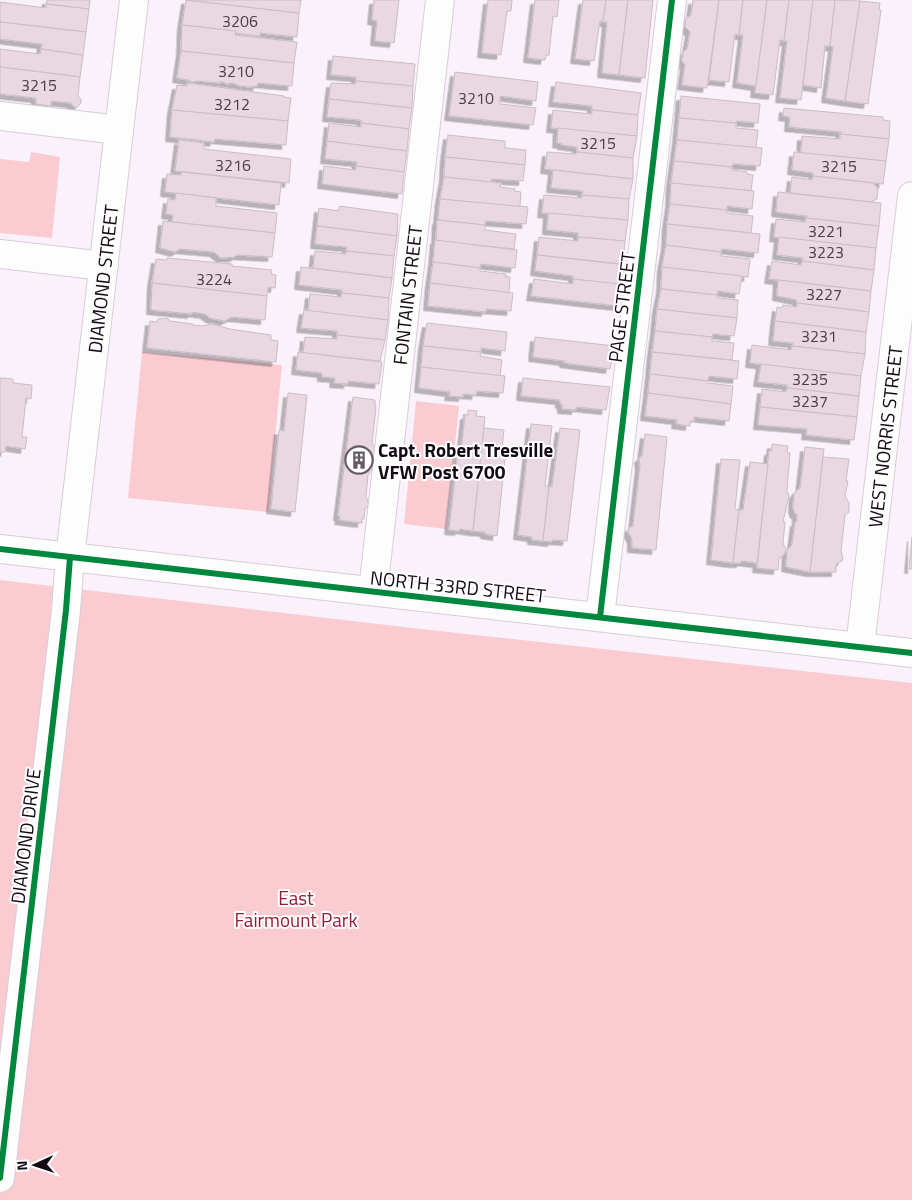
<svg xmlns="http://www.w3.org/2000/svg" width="912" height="1200" viewBox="0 0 912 1200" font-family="'Titillium Web',sans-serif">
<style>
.green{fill:#faccd2}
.building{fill:#e9d7e2;stroke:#c9bec5;filter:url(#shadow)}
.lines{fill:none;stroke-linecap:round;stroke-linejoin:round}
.minor-casing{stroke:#d6cdd6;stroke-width:30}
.major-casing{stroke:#d6cdd6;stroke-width:30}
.minor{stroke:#fefdfe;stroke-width:28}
.major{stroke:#fefdfe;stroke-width:28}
.cycleway-casing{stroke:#fff;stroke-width:9}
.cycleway{stroke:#00873e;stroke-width:6}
.labels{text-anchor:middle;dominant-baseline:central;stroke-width:4;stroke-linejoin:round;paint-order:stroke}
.number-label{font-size:16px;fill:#4a3e48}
.street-label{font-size:19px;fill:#130a13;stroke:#fff}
.poi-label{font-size:19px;font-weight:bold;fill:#130a13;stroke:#fff;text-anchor:start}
.park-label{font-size:19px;fill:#901c35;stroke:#fff}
</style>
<defs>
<filter id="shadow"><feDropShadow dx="-4.5" dy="4.5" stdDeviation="0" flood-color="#0004"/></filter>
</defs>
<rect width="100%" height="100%" fill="#faf1fa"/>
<g class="green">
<path d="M31 152 60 157 52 238 0 233V159L29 162Z"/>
<path d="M142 352 282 365 268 512 128 498Z"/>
<path d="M416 401 459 406 446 529 404 524Z"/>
<path d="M0 580 421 629 912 683V1200H0Z"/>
</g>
<g class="building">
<path d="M47 0H90L89 9 46 4Z"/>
<path d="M186 0 299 13 297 37 260 33V36L235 33 236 31 182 25Z"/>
<path d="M186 0H301L299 13Z"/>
<path d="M374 0H399L394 43 375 41 377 21 372 20Z"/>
<path d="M488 0H512L511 11H507L501 55 482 53Z"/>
<path d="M535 0H559L557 17 553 16 549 55H546L545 60 528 58Z"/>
<path d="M583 0H606L603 22 600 21 594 61 575 59Z"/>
<path d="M606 0H628L619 75 602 73 607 22H603Z"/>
<path d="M628 0H653L645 78 619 75Z"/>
<path d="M693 0H719L707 88 682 85 685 65 682 61 683 52 687 49 690 32 685 27 686 18 691 15Z"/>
<path d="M719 0H743L739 35 735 34 729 82 709 80Z"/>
<path d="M743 0H767L756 86 737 83 743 35H739Z"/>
<path d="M767 0H789L784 41 780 40 773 95 755 93Z"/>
<path d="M789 0H813L801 100 780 98 787 41H784Z"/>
<path d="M813 0H835L830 46H825L821 88 803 85Z"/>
<path d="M835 0 860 1 845 101 826 98 833 47 830 46Z"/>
<path d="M860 1 880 3 879 10H881L868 104 845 101Z"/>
<path d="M0 2 46 8V4L89 9 86 32 0 22Z"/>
<path d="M0 22 86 32 83 55 41 49 42 44 0 39Z"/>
<path d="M182 25 236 31 235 35 297 42 294 63 181 51Z"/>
<path d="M0 49 40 54 41 49 83 55 80 77 0 67Z"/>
<path d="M181 51 294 63 292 86 258 83 257 86 250 87 240 86 232 83 227 84 221 81V83L197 81 192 82 188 80 177 78Z"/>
<path d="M333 56 415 64 413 86 356 81V77L331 75Z"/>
<path d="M0 67 80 77 78 96 81 99V103L77 107H74L71 103 51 101V106L36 104V98L0 94Z"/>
<path d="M455 72 538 82 536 101 500 96V104L536 108 533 125 449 116Z"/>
<path d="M356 81 413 86 412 108 329 99 331 83 355 84Z"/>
<path d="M556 82 641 93 638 115 592 110V106L553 102Z"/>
<path d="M187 83 284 96V97L291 98 288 121 172 110 177 85 187 86Z"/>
<path d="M681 96 760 104 758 123 737 121 736 123 679 118Z"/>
<path d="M329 99 412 108 409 129 361 123V120L327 117Z"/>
<path d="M784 108 883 117V120L890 121 889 139 840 134 841 132 789 127 790 117 783 116Z"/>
<path d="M172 110 288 121 286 145 215 139 214 142 170 137Z"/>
<path d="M553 110 592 114V110L638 115 637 136 551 128Z"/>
<path d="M679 118 736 123V128L758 130 756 148 677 140Z"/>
<path d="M329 123 361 127V123L409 129 407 151 327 141Z"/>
<path d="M558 128 637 136 633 158 577 152V147L562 145V144L557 143Z"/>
<path d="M840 134 889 139 886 161 801 153 802 136 840 139Z"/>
<path d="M448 135 505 141V148L526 150 525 165 445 157Z"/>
<path d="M179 140 204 143V149L291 159 289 183 175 171Z"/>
<path d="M677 140 762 148 760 166 733 164 732 167 674 161Z"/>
<path d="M327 141 407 151 404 172 356 166 357 162 325 159Z"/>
<path d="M547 152 576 154 577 152 633 158V179L545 169Z"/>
<path d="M794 152 886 161 883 184 813 176V173L792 170Z"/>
<path d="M445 157 525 165 523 181 492 179 491 182 444 177Z"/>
<path d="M674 161 732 167V170L747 172V174L753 175 751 191 671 183Z"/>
<path d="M324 166 356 170V166L404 172 402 194 322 184Z"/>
<path d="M553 170 633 179 629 199 582 195 583 191 551 188Z"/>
<path d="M182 172 281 183 279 205 165 192 167 174 181 175Z"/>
<path d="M813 176 873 183 878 188 877 199 871 202 790 193 792 177 812 180Z"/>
<path d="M444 177 501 183 500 187 515 189 514 191 521 192 520 207 440 199Z"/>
<path d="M671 183 754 191 752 209 727 206V210L670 204Z"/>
<path d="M778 192 881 203 879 226 806 218 807 216 776 212Z"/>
<path d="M176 193 216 198V206L277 213 275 233 172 222 173 215 166 214 168 199 175 200Z"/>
<path d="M544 195 582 198V195L629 199 628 220 542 213Z"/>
<path d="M440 199 528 207 526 224 485 221V225L438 220Z"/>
<path d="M670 204 727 210 726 213 753 216 751 233 667 224Z"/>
<path d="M339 206 398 214 397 236 317 226 319 208 339 211Z"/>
<path d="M548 213 628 220 625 241 578 237V233L547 230Z"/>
<path d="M806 218 879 226 876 248 774 237 776 219 805 222Z"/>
<path d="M437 220 485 225V230L516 234 514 249 436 241Z"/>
<path d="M163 221 275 233 272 257 237 255 235 257 221 258 214 252 180 249 175 252 160 248Z"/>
<path d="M667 224 760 234 758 253 722 249 721 252 666 245Z"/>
<path d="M317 226 397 236 394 256 346 251 347 247 315 244Z"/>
<path d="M539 237 578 241V237L625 241 623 264 537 255Z"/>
<path d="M779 237 876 248 874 270 802 261 803 258 777 255Z"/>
<path d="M435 240 517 250 515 268 481 264 480 268 433 262Z"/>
<path d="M666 245 721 252V256L750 259 748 277 662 267Z"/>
<path d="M315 251 346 254V251L394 256 392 278 313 268Z"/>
<path d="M537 255 626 265 623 285 573 279V276L535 271Z"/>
<path d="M167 258 232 264V266L272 270 271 274 276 275 275 288 268 287 267 296 152 283 156 259 167 260Z"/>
<path d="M772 261 801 265 802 261 874 270 871 291 769 279Z"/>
<path d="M433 262 480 268V271L506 274 505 276 510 277 509 293 430 283Z"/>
<path d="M301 267 392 278 389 298 342 293V290L299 285Z"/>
<path d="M662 267 742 276 739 294 718 291 717 295 661 289Z"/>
<path d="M534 279 573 284V279L620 284 618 306 531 296Z"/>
<path d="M778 280 871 291 869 312 797 303V300L777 296Z"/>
<path d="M152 283 267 296 265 320 232 317 224 321 210 318 205 314 192 312V314L151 310Z"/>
<path d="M430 283 513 293 511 311 486 309V312L428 306Z"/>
<path d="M661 289 717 295V298L738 300 737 318 657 309Z"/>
<path d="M342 293 389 298 388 320 308 311 310 294 341 297Z"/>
<path d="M797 303 869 312 866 332 775 321 777 307 782 308 783 305 797 307Z"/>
<path d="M657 309 737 318 734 336 713 334 712 337 655 331Z"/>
<path d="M304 310 388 320 385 340 337 335V331L301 328Z"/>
<path d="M167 318 170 321 193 324V325L203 326 212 324 230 329 271 335V340L278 341 276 362 147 348 150 321 157 322 158 319Z"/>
<path d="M775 321 866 332 865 354 792 346 793 343 773 341Z"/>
<path d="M427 323 507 332 505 351 481 348V352L423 346Z"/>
<path d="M655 331 712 337V341L734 343 732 360 652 352Z"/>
<path d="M337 335 385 340 380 361 303 353 305 337 337 339Z"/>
<path d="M535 337 615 346 610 369 564 363 565 361 533 357Z"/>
<path d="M752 345 791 350 792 346 865 354 861 376 750 363Z"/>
<path d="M423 346 481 352 480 356 502 360 500 376 421 367Z"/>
<path d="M298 352 382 362 379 384 348 381V384L334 383 335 378 322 377V373L296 370Z"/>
<path d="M652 352 739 361 737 379 709 376 708 381 650 374Z"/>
<path d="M761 364 861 376 859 396 787 388V385L758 382Z"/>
<path d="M421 367 505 376 503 393 477 391 476 395 463 394V397L449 396 450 392 419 388Z"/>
<path d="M650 374 708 381V383L733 386 731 404 648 393Z"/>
<path d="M0 378 13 379V383L32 385 31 399 26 398 22 437H27L25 449 6 446 5 452H0Z"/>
<path d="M523 378 610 387 606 410 576 407V410L562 409V404H560V400L521 396Z"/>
<path d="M787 388 859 396 857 417 760 407 762 389 786 392Z"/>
<path d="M288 393 307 395 295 512 271 509 279 430 284 431Z"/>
<path d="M648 393 731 404 729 421 694 417V421H690V426L676 424 677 420 645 416Z"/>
<path d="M353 397 375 400V407H376L372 444 377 449 376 458 370 461 372 470 368 475 366 496 369 505 365 509 364 519H362V523L339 520 340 517 338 516Z"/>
<path d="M760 407 857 417 854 440 806 435 807 429 758 425Z"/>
<path d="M468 410 477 411 476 416 485 417 473 531 460 529 459 531 449 530 458 452H461L465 415H468Z"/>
<path d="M531 424 552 426 545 486 549 487 543 541 532 540V537L518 535Z"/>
<path d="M484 428 504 430 501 457 505 458 497 536 485 534V532L473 531Z"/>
<path d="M560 428 580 430 567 541 552 540V542L543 541 549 487H552Z"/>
<path d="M645 434 667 437 656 550 632 548V539L628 532 629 528 633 526 640 466 639 458 642 456Z"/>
<path d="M772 444 788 446 787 453H790L787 491 789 496 783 522H785L783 544 786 548 785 552 783 556 779 558 778 570 757 568 769 451H771Z"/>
<path d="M805 447 824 449 810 572 786 567 787 550 792 545 795 522H797V514H795L793 508 794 494 798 489H800Z"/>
<path d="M823 457 849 459 846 481H848L845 496 849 503V512L845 515 841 551 843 558 842 561 836 564V572H810Z"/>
<path d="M721 459 740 460 735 509 739 510 733 563 711 560Z"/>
<path d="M750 462 768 464 757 563 741 561V563H733L739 510H743Z"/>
<path d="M912 537V569H909Z"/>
</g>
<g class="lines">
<g class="minor-casing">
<g id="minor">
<path d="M0 116 119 130"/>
<path d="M0 254 104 266"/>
<path id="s1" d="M373 591 440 0"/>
<path d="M600 617 672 0"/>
<path id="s2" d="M860 647 912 196"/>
<path d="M0 1178 66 610 70 557"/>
</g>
</g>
<g class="major-casing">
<g id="major">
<path d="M0 549 912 653"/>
<path id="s3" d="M70 557 134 0"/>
</g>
</g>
<use href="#minor" class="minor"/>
<use href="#major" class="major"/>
<g class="cycleway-casing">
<g id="cycleway">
<path d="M0 549 912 653"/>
<path d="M600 617 672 0"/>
<path d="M0 1178 66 610 70 557"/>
</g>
</g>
<use href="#cycleway" class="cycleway"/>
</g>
<defs>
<g id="building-ring" transform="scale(1.4375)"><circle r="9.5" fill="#fff" stroke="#645b64" stroke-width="1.5"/><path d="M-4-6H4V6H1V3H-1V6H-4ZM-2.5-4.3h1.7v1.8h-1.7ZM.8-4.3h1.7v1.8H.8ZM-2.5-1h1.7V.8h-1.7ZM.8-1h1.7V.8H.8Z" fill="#645b64"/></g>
</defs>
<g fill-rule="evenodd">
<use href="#building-ring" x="359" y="460"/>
</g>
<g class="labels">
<g class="number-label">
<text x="240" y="21">3206</text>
<text x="236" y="71">3210</text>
<text x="39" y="85">3215</text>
<text x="476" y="98">3210</text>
<text x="232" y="104">3212</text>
<text x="598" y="143">3215</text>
<text x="233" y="165">3216</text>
<text x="839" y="166">3215</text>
<text x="826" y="231">3221</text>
<text x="826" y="252">3223</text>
<text x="214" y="279">3224</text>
<text x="824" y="294">3227</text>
<text x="819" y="336">3231</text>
<text x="810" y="379">3235</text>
<text x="810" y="401">3237</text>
</g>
<g class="street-label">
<text stroke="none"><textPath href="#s3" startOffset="280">DIAMOND STREET</textPath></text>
<text stroke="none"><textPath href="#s1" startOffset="298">FONTAIN STREET</textPath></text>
<text transform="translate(621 307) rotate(-83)">PAGE STREET</text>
<text stroke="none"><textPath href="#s2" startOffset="212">WEST NORRIS STREET</textPath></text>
<text transform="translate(458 586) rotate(6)">NORTH 33RD STREET</text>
<text transform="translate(25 836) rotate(-83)">DIAMOND DRIVE</text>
</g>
<g class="poi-label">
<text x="378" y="449">Capt. Robert Tresville<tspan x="378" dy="22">VFW Post 6700</tspan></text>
</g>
<g class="park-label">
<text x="296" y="897">East<tspan x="296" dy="22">Fairmount Park</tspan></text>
</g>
</g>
<g transform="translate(35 1165) rotate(267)" stroke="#ffffff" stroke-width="4" paint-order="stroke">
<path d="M0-4L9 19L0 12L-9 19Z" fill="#130a13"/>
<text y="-8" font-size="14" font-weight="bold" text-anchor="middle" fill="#130a13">N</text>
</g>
</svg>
